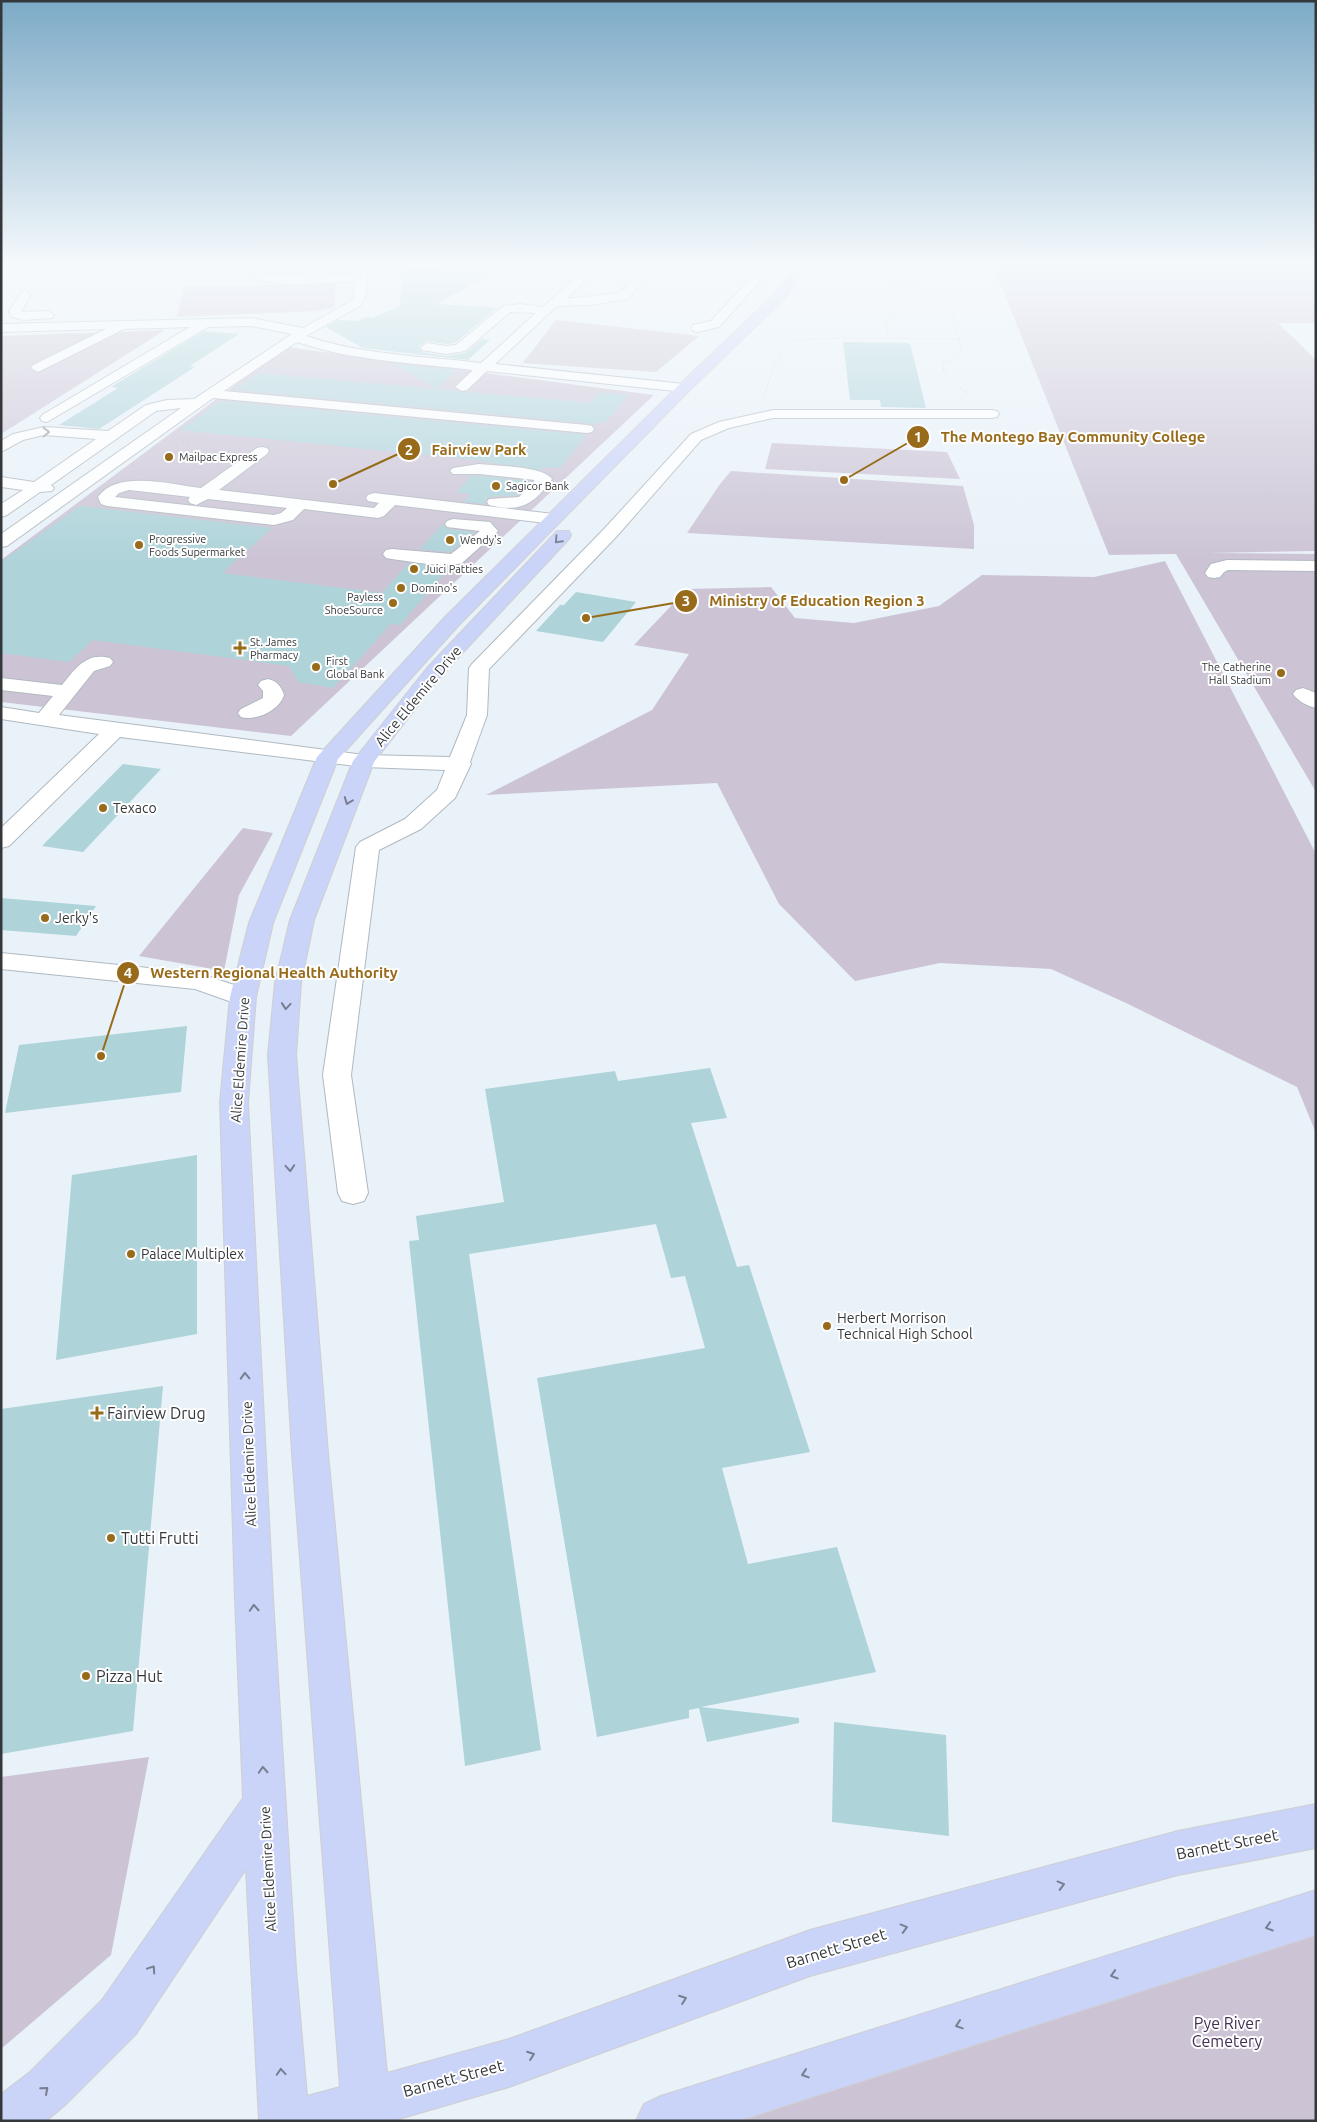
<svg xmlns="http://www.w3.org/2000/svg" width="1317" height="2122" viewBox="0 0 1317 2122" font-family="Ubuntu,sans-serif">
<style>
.green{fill:#ccc4d5}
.building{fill:#aed3d9}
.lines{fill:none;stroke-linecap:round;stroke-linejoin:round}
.minor-casing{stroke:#b0b9c0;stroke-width:2}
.major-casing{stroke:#cfcfd0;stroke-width:2}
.path-far1{stroke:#a0a7ac;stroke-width:1;stroke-dasharray:0.5 2;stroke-linecap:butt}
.path{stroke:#a0a7ac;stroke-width:2;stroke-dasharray:0.5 2.5;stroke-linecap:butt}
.minor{fill:#fff;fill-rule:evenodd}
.major{fill:#cad3f8;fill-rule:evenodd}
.oneway{stroke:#9a9c9d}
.oneway2{stroke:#787e90}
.poi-dot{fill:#986b1a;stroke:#fefefe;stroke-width:2}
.labels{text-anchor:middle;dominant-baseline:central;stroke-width:4;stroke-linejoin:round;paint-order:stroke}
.far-poi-label{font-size:11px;fill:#35383b;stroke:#fefefe;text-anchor:start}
.street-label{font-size:14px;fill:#35383b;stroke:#fefefe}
.poi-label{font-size:14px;fill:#35383b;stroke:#fefefe;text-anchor:start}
.near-poi-label{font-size:16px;fill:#35383b;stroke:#fefefe;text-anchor:start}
.near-street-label{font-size:16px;fill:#35383b;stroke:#fefefe}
.near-park-label{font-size:16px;fill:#422d54;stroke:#fefefe}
.leader{fill:none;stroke:#986b1a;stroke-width:2}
.callout-dot{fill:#986b1a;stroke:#fefefe;stroke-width:2}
.mark-label{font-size:15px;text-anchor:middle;font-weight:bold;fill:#fff}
.callout-label{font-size:15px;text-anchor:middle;font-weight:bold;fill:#986b1a;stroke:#fefefe;stroke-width:4;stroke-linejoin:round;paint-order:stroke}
</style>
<rect width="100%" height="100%" fill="#e9f2f9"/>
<g class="green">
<path d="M993 265H1316V323H1278L1316 360V551L1209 553 1316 554V792L1176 554 1109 555Z"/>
<path d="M336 284 334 307 316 311 177 317 184 286Z"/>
<path d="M556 320 699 336 656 372 523 363Z"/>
<path d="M165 330 1 434V336Z"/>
<path d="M286 347 654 395 291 736 1 702V560Z"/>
<path d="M772 443 947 452 960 479 765 469Z"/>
<path d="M731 471 963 486 974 525V549L687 533 720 484Z"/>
<path d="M1165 561 1316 854V1133L1297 1087 1126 1003 1051 969 940 963 855 981 779 904 717 783 486 795 652 710 689 654 634 645 687 589 771 587 795 618 854 623 939 606 982 575 1094 577Z"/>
<path d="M243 828 273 833 239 895 224 971 139 956Z"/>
<path d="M149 1757 111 1955 1 2049V1777Z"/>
<path d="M1316 1912V2121H661Z"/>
</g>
<g class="building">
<path d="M505 265 438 304 497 308 455 343 446 344 427 341 419 346 422 352 446 356 465 353 482 339 490 340 468 360 363 348 326 327 338 320 357 321 366 317 372 318 400 306 402 269Z"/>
<path d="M204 331 239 334 190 366 195 367 99 429 59 425 118 388 111 387Z"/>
<path d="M843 342 910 343 926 408 881 407 880 400H850Z"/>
<path d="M391 363 406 365 457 370 437 389Z"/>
<path d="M259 373 590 403 599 392 628 395 605 423 597 422 594 426 587 423 234 390Z"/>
<path d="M220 401 587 435 560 468 544 467 541 470 518 466 483 462 484 461 180 430Z"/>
<path d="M471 476H479L531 481 518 495 489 497 485 501 486 504 464 502 470 494 456 493Z"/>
<path d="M80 506 272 528 222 573 382 593 409 563 451 566 400 625 391 624 333 688 298 682 289 666 93 640 69 662 1 653V562Z"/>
<path d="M443 524 447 529 475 532 450 552 420 549Z"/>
<path d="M576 592 636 602 603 642 536 631 560 605H564Z"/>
<path d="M123 764 161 769 83 852 42 846Z"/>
<path d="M1 898 96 906 76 936 1 930Z"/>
<path d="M187 1026 181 1092 5 1113 19 1045Z"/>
<path d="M710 1068 727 1118 691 1123 737 1267 749 1265 810 1452 722 1468 748 1564 837 1547 876 1672 701 1707 799 1718V1723L707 1742 699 1708 689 1710V1718L597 1737 537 1378 705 1348 685 1276 671 1278 656 1224 469 1254 541 1750 465 1766 409 1241 419 1240 416 1216 504 1202 485 1089 615 1071 618 1081Z"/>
<path d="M197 1155V1334L56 1360 72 1175Z"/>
<path d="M163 1386 133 1731 1 1754V1409Z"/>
<path d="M834 1722 946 1735 949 1836 832 1822Z"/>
</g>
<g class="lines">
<g class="minor-casing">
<g id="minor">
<path d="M5 265H16L5 282 1 283V271Z"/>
<path d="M271 265H323L330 269 328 276 356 274V265H368L366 295 360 306 306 336C362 355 423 356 481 363L536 313 510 312 465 351 446 354 422 350 421 347 427 343 446 346 456 345 503 306 520 304 543 307 586 268H545L540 265H601L566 299 619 293 641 271 639 265H650L653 272 627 299 592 305 557 306 495 364 684 384 691 388 684 392 487 371 467 390 462 391 455 387 473 370C414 363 353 361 297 342L224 391 587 425 592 426 594 429 592 432 587 433 213 398 7 546 1 547V534L181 408 156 411 51 485 54 488 52 491 40 492 7 515 1 517V504L23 490 1 487V477L34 482 96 439 44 435 23 440 1 452V441L13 434 44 427 108 431 146 405 167 400 194 399 292 334 251 326 208 327 47 422 42 421 40 418 42 415 190 327 124 329 38 372 31 368 33 365 106 329 1 332V324L251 318 303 328 351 301 354 295 355 281C322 283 287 288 255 279L253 277 257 267ZM318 271 317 276 265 275 266 272Z"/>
<path d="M763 265H774L719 327 697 332 693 331 691 328 693 325 711 321Z"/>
<path d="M25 291 31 295 21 312 48 311 54 315 52 318 24 320 12 317 9 311 21 292Z"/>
<path d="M773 410H992L997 411 999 414 997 417 992 418H773L729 428 701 440 617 536 489 669 487 715 470 762 471 764 455 798 421 829 379 850 351 1075 368 1193 364 1201 353 1204 342 1201 338 1193 323 1075 356 847 360 842 405 819 437 790 445 770 364 767 120 737 9 846 1 848V828L99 734 1 719V707L39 713 53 696 1 690V678L62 685C76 668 86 652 110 658L113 662 110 666 94 671 59 715 364 755 450 757 467 715 469 668 472 664 605 528 691 434 719 422Z"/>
<path d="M262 447 267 448 269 451 267 454 219 490 374 508 379 503 368 501 366 498 368 495 374 493 554 514 560 516 562 519 560 522 554 524 395 505 384 516 378 518 304 509 293 520 274 525 107 506 101 504 98 497C117 469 173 485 201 488L257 448ZM129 490 190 497 188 500 190 503 196 505 208 499 287 508 281 513 274 515 115 497 119 493Z"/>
<path d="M479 464C495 466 543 466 552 479 534 504 521 513 489 505L487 502 489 499 519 497 535 480 479 474H453L450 471 453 468Z"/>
<path d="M453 519 490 522 498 531 462 563C440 568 415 562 392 559L386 558 383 554 386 550 392 549 451 554 480 531 447 527 445 524 447 521Z"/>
<path d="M1227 560 1316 561V571L1228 570 1224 572 1220 577 1214 578 1208 577 1205 573 1211 564Z"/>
<path d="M268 679C277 681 281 686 284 695 279 711 256 721 241 717L238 713 241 709 263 698V691L258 685 261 681Z"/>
<path d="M1303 688 1316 693V708C1307 706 1298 701 1293 694L1296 690Z"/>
<path d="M1 953 198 973 252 991 256 997 252 1003 243 1006 195 989 1 969Z"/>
</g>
</g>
<g class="major-casing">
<g id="major">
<path d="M797 265H808L784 299 689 391 459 625 338 759 273 923 256 997 248 1102 273 1598 296 1969 307 2096 340 2087 292 1453 268 1055 275 983 290 920 353 761 427 668 557 531H569L571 535 569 539 441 676 374 762 314 920 301 983 296 1055 328 1453 387 2073 509 2039 810 1930 1178 1831 1316 1804V1848L1178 1875 810 1976 509 2087 392 2121H259L246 1869 136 2034 64 2106 46 2121H1V2094L30 2072 102 2000 243 1798 235 1598 220 1102 230 997 249 923 317 757 445 617 679 385 776 293Z"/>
<path d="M1316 1890V1935L738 2121H636L644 2104 661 2096Z"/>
</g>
</g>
<g class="path-far1">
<path d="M940 265 915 274 910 279V283L950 307 962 352 943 364C943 378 957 387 968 393"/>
<path d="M888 338 886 317 894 313 897 304 889 287 912 284"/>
<path d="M764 396C771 376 775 352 795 340L847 338 960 339"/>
</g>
<path class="path" d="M181 439 189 444"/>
<use href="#minor" class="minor"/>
<use href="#major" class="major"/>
</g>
<defs><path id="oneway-chevron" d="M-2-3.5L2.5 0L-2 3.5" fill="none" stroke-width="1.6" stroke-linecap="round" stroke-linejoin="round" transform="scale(1.25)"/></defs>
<use class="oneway" href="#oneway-chevron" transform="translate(46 432) rotate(-1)"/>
<g class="oneway2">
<use href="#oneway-chevron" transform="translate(558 540) rotate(133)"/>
<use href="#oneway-chevron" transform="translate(348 801) rotate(111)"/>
<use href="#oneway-chevron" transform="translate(286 1006) rotate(95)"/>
<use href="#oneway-chevron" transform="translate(290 1168) rotate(86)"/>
<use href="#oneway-chevron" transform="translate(245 1376) rotate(-92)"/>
<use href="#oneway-chevron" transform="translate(254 1608) rotate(-93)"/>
<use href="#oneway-chevron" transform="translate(263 1770) rotate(-93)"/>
<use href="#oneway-chevron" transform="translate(1061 1885) rotate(-15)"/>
<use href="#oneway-chevron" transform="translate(1269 1927) rotate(163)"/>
<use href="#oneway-chevron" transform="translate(904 1928) rotate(-15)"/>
<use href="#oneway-chevron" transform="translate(152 1969) rotate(-56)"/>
<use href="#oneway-chevron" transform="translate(1114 1975) rotate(163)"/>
<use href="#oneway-chevron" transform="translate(683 1999) rotate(-20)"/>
<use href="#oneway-chevron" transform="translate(959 2025) rotate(162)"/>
<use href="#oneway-chevron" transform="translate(531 2055) rotate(-20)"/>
<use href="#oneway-chevron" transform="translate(281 2072) rotate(-94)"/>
<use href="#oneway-chevron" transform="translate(805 2074) rotate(162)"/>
<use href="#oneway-chevron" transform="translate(45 2090) rotate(-41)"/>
</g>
<linearGradient id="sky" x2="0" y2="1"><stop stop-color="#7caac6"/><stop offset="0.47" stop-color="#f5f9fc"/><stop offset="1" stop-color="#f5f9fc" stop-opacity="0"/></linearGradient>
<rect width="1317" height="562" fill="url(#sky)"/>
<g class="poi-dot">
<circle cx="169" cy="457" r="5"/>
<circle cx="496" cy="486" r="5"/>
<circle cx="450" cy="540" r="5"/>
<circle cx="139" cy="545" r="5"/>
<circle cx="414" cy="569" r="5"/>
<circle cx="401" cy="588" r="5"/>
<circle cx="393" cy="603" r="5"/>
<path d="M237.5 640.5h5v5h5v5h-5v5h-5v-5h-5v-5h5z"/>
<circle cx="316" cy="667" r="5"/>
<circle cx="1281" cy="673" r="5"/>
<circle cx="103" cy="808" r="5"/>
<circle cx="45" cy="918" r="5"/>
<circle cx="131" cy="1254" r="5"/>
<circle cx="827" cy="1326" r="5"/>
<path d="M94.5 1405.5h5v5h5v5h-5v5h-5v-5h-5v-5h5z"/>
<circle cx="111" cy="1538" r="5"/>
<circle cx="86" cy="1676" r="5"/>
</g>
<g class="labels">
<g class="far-poi-label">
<text x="179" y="457">Mailpac Express</text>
<text x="506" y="486">Sagicor Bank</text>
<text x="149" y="539">Progressive<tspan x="149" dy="13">Foods Supermarket</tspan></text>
<text x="460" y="540">Wendy's</text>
<text x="424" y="569">Juici Patties</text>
<text x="411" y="588">Domino's</text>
<text x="383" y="597" text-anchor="end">Payless<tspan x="383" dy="13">ShoeSource</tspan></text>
<text x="250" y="642">St. James<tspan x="250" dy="13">Pharmacy</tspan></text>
<text x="326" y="661">First<tspan x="326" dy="13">Global Bank</tspan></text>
<text x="1271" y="667" text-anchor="end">The Catherine<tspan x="1271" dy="13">Hall Stadium</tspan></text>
</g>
<g class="street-label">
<text transform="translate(418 696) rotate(-50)">Alice Eldemire Drive</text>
<text transform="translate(240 1060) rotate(-86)">Alice Eldemire Drive</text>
<text transform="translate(249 1464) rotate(-92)">Alice Eldemire Drive</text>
<text transform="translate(268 1869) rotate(-93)">Alice Eldemire Drive</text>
</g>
<g class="poi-label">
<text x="113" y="808">Texaco</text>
<text x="55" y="918">Jerky's</text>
<text x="141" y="1254">Palace Multiplex</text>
<text x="837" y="1318">Herbert Morrison<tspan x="837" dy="16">Technical High School</tspan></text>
</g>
<g class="near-poi-label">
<text x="107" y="1413">Fairview Drug</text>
<text x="121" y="1538">Tutti Frutti</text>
<text x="96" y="1676">Pizza Hut</text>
</g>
<g class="near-street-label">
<text transform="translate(1227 1844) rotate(-11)">Barnett Street</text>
<text transform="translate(836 1948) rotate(-17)">Barnett Street</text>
<text transform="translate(453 2078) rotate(-15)">Barnett Street</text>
</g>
<g class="near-park-label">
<text x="1227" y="2023">Pye River<tspan x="1227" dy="18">Cemetery</tspan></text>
</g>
</g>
<path class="leader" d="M844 480L918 437M333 484L409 449M586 618L686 601M101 1056L128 973"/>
<g class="callout-dot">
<circle cx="844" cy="480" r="5"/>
<circle cx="333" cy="484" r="5"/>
<circle cx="586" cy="618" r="5"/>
<circle cx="101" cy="1056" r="5"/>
<circle cx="918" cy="437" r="12"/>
<circle cx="409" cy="449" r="12"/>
<circle cx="686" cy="601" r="12"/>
<circle cx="128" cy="973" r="12"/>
</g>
<g class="mark-label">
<text x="918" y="442">1</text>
<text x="409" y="455">2</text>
<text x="686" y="606">3</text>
<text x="128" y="978">4</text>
</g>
<g class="callout-label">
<text x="1073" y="442">The Montego Bay Community College</text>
<text x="479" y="455">Fairview Park</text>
<text x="817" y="606">Ministry of Education Region 3</text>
<text x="274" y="978">Western Regional Health Authority</text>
</g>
<rect width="1317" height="2122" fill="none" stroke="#35383b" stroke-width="5"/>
</svg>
